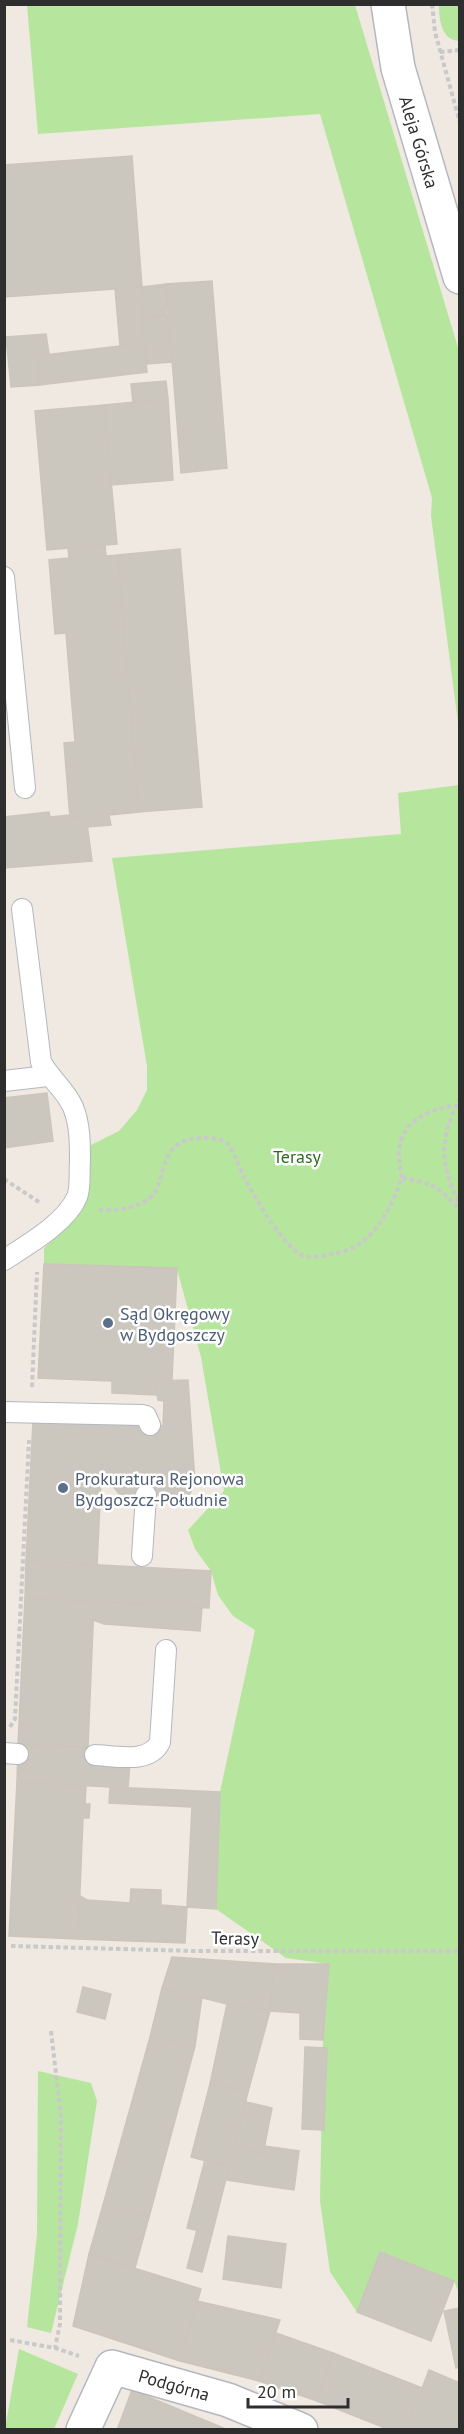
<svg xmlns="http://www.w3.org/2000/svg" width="464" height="2434" viewBox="0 0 464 2434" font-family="'PT Sans',sans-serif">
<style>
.green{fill:#b6e59e}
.building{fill:#cbc7bf;stroke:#cbc5ba;stroke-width:1.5}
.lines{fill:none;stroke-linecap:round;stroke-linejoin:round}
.service-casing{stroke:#b4b7c1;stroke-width:22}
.minor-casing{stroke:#b4b7c1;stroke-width:36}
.path{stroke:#c9c9c9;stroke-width:4;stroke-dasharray:4.5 3;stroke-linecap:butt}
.service{stroke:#fff;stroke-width:20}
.minor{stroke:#fff;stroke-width:33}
.service-dot{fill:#5c6f8a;stroke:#fff;stroke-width:2}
.labels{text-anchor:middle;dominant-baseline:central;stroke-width:5;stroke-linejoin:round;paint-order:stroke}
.street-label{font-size:18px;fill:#2e2e2e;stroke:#fff}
.park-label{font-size:18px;fill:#2c6e1b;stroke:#fff}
.service-label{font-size:18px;fill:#4e5e75;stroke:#fff;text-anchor:start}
</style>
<rect width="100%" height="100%" fill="#efe9e1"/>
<g class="green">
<path d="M27 5H355L459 351V730L431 516 432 498 320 114 38 134Z"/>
<path d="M439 5H459V41C441 40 439 19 439 5Z"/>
<path d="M459 785V2293L454 2281 381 2252 357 2312 330 2272 320 2201 323 2040 329 1964 286 1958 216 1909 220 1792 255 1630 233 1616 218 1595 211 1571 195 1549 188 1530 224 1491 201 1357 177 1269 44 1264V1248L76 1218 85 1202 89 1146 119 1131 137 1110 147 1090V1066L112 858 401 834 398 793Z"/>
<path d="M38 2071 91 2083 97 2101 78 2224 51 2333 27 2327 37 2234Z"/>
<path d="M19 2349 78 2374 54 2429H5Z"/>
</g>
<g class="building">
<path d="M132 156 142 287 4 297V165Z"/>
<path d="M212 281 227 468 181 473 166 284Z"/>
<path d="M166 284 167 315 142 318V287Z"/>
<path d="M142 287 144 343 120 346 115 289Z"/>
<path d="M167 315 172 362 147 364 142 318Z"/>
<path d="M46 334 49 354 37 356 40 385 11 387 6 337Z"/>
<path d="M144 343 147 372 40 385 37 356Z"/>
<path d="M166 381 168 399 133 403 131 384Z"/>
<path d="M168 399 173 480 111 485 104 405Z"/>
<path d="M104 405 117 544 47 550 35 411Z"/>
<path d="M105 545 106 556 118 555 139 812 109 815 111 825 87 827 86 816 70 818 64 743 75 742 66 633 55 634 49 560 69 558 68 548Z"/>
<path d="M180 549 202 807 139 812 118 555Z"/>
<path d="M49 812 50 817 69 815 70 818 86 816 92 861 4 868V817Z"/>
<path d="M47 1093 53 1141 4 1148V1098Z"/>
<path d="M44 1264 177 1268 172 1380 155 1381 157 1395 112 1393V1381L38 1378Z"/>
<path d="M188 1380 195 1482 189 1496 119 1494 110 1482 101 1481 97 1565 26 1561 33 1421 163 1426 164 1401 158 1400 155 1381Z"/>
<path d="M26 1561 211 1571 209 1608 25 1598Z"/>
<path d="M25 1598 94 1602 88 1747 18 1745Z"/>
<path d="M94 1602 202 1607 200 1631 104 1624 93 1620Z"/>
<path d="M18 1745 95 1748 130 1763 128 1788 17 1782Z"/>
<path d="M17 1782 86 1786 85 1804H90L89 1818H83L78 1939 9 1936Z"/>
<path d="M110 1787 220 1792 216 1909 187 1907 192 1807 109 1803Z"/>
<path d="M131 1889 161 1890V1905L187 1907 185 1943 78 1939 80 1896 87 1900 130 1903Z"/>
<path d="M172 1957 275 1964 270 2011 227 2004 162 1988Z"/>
<path d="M275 1964H329L323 2040 300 2039V2013L270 2011Z"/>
<path d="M83 1987 111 1994 105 2019 77 2012Z"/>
<path d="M162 1988 202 1997 195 2046 150 2037Z"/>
<path d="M227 2004 270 2011 248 2092 210 2084Z"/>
<path d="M150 2037 195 2046 149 2217 103 2205Z"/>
<path d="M305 2047 327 2048 324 2130 302 2129Z"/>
<path d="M210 2084 248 2092 229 2167 191 2157Z"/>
<path d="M246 2102 272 2108 263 2154 234 2147Z"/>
<path d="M264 2146 299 2151 294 2190 226 2180 234 2147 263 2154Z"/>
<path d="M205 2160 229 2167 212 2234 187 2228Z"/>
<path d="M103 2205 149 2217 135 2268 89 2254Z"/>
<path d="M197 2230 212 2234 202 2272 187 2268Z"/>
<path d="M228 2236 286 2244 281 2288 223 2279Z"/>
<path d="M380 2252 454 2281 431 2341 357 2312Z"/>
<path d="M89 2254 201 2289 180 2361 73 2326Z"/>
<path d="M197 2301 280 2320 259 2381 180 2361Z"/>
<path d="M460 2308V2367L456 2368 444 2311Z"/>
<path d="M276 2333 333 2353 317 2401 259 2381Z"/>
<path d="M333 2353 422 2388 406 2430H390L317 2401Z"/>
<path d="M429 2370 460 2383V2430H406Z"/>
<path d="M132 2390 228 2430H117Z"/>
</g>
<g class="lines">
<g class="service-casing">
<g id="service">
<path d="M4 577 25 788"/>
<path d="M4 1081 48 1076"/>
<path d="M4 1260C27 1245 66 1223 77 1197 81 1188 79 1172 80 1161 80 1143 80 1124 73 1107 65 1089 50 1079 41 1062L22 909"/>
<path d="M4 1412 142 1415 146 1416 150 1425"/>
<path d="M142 1556 146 1495"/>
<path d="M4 1753 18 1754"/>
<path d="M95 1755C116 1756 150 1764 160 1742L166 1650"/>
</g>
</g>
<g class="minor-casing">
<g id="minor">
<path d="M388 4 398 68 460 277"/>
<path d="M83 2430 112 2367 228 2400 301 2430"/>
</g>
</g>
<g class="path">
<path d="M432 4 435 32 460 123"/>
<path d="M440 52 460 50"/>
<path d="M460 1097C438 1144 440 1161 460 1206"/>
<path d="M402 1178C391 1132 411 1113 456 1105"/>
<path d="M4 1179 39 1202"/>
<path d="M99 1210C116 1211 142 1208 154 1194 158 1189 159 1183 161 1177 167 1150 176 1137 207 1138 213 1138 223 1139 228 1144 235 1153 239 1167 244 1177 254 1196 284 1249 304 1256 314 1259 326 1255 336 1253 373 1247 390 1210 402 1178 434 1183 437 1186 460 1210"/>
<path d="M32 1387 37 1272"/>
<path d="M10 1727 15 1719 29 1440"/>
<path d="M11 1946 195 1951H460"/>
<path d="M51 2031 61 2116 60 2324 55 2348"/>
<path d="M10 2340 55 2348 79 2356"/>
</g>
<use href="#service" class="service"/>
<use href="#minor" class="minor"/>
</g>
<g class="service-dot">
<circle cx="108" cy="1323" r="6"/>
<circle cx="63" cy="1488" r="6"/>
</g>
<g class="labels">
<g class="street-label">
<text transform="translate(419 142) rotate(73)">Aleja Górska</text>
<text transform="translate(235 1938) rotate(1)">Terasy</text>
<text transform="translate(174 2385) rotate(16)">Podgórna</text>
</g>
<g class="park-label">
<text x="297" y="1156">Terasy</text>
</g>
<g class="service-label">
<text x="120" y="1313">Sąd Okręgowy<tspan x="120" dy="21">w Bydgoszczy</tspan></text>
<text x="75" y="1478">Prokuratura Rejonowa<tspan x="75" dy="21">Bydgoszcz-Południe</tspan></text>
</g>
</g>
<rect width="464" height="2434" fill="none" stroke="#2e2e2e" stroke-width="12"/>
<path d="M248 2398v9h100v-9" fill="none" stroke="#2e2e2e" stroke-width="3"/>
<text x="257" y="2398" font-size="18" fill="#2e2e2e" stroke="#ffffff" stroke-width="4.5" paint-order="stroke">20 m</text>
</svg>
